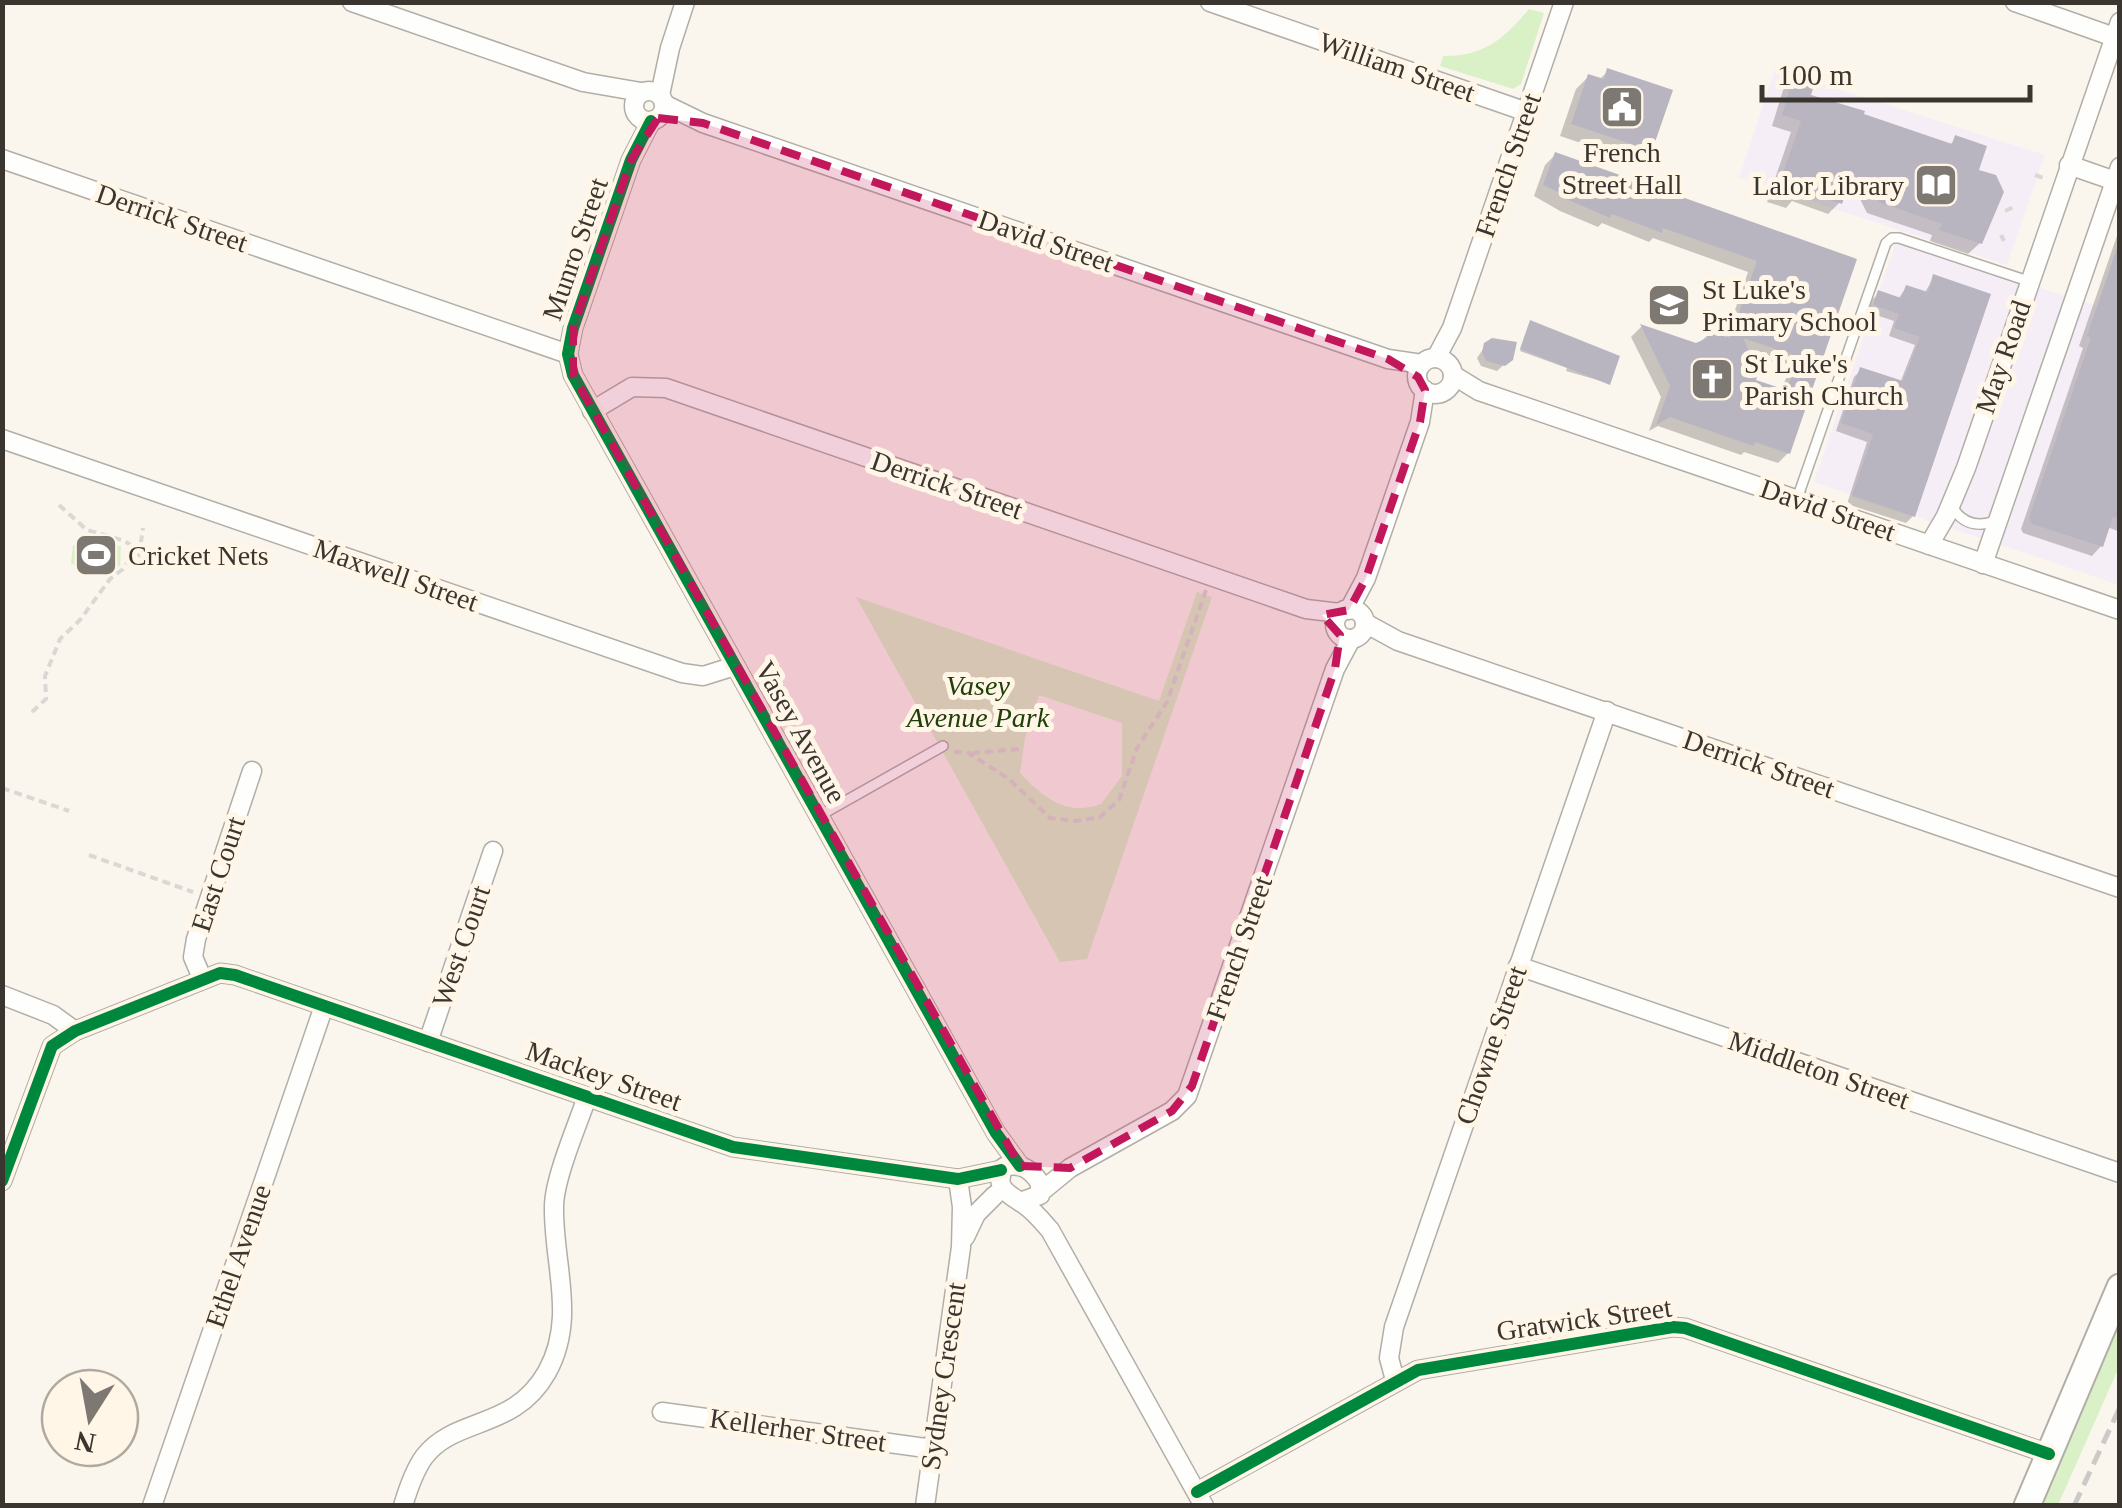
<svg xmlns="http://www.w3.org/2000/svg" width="2122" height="1508" viewBox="0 0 2122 1508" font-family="Georgia,serif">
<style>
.commercial{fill:#f6eef6}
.green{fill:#daf1c8;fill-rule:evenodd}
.shadow{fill:#0003;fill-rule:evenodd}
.building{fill:#b8b5c0;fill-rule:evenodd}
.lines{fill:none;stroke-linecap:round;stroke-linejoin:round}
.lane-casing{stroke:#b2aea7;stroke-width:12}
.street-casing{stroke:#b2aea7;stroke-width:21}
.secondary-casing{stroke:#b2aea7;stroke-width:29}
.path{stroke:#dad8d5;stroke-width:4;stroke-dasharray:8 5;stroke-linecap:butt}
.lane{stroke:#fefefc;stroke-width:9}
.street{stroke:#fefefc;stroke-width:18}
.secondary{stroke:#fefefc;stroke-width:25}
.rail{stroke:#cbcac8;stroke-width:5;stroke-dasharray:15 8;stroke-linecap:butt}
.cycleway-casing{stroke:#fff6e8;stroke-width:19}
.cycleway{stroke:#00873e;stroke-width:12}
.marked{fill:#c2185b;fill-opacity:0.2;stroke:#c2185b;stroke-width:8;stroke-dasharray:20 12;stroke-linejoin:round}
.labels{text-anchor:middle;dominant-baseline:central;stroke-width:10;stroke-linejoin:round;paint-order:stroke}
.street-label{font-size:28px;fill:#3a362f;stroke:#fff6e8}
.poi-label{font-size:28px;fill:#3a362f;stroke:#fff6e8;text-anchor:start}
.park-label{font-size:28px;font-style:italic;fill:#203f09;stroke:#fff6e8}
</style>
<rect width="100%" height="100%" fill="#faf5ed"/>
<g class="commercial">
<path d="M1775 69 2045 155 2007 265 1739 178Z"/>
<path d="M2119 241V585L1814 482 1896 242 2097 306Z"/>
</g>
<g class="green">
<path d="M1529 9 1544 13 1521 84 1513 89 1440 66 1443 56C1483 57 1504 39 1529 9Z"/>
<path d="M73 545 121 546 120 566 71 564Z"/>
<path d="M1197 592 1212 597 1087 959 1060 962 856 597 1159 701ZM1039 695 1122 723V776L1101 804C1066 817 1043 797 1020 773L1025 738Z"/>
<path d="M2119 1316V1367L2058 1505 2038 1506Z"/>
</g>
<g class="shadow">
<path d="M1608 71 1650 149 1638 162 1560 136 1576 89 1588 77 1599 80Z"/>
<path d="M1795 78 1808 96 1949 146 1956 138 1975 171 1980 243 1968 254 1930 241 1932 235 1867 213 1858 195 1844 191 1840 202 1828 214 1792 201 1786 208 1767 202 1791 132 1772 126 1783 90Z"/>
<path d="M1555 155 1854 260 1788 453 1778 463 1744 452 1741 455 1658 426 1649 431 1661 397 1631 337 1641 327 1696 346 1710 333 1725 339 1748 272 1653 238 1649 242 1602 223 1598 227 1560 211 1534 196 1545 165ZM1747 353 1790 368 1781 391 1753 382Z"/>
<path d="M2120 227V532L2107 527 2101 546 2092 556 2023 533 2021 529 2083 348 2079 346Z"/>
<path d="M1934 277 1913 516 1906 523 1847 504 1867 442 1836 431 1854 377 1861 370 1900 383 1915 345 1889 336 1894 321 1867 312 1872 300 1879 293 1898 299 1906 288 1924 294Z"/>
<path d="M1529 325 1608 383 1566 371 1567 368 1520 351Z"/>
<path d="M1486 345 1511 358 1497 371 1481 366 1477 358Z"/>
</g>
<g class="building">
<path d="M1607 68 1673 90 1652 151 1571 124 1588 74 1604 79Z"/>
<path d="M1794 75 1815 82 1811 95 1865 111 1864 114 1952 144 1955 135 1987 146 1979 170 1996 175 2004 192 1982 244 1939 230 1942 224 1879 202 1870 184 1851 178 1842 204 1801 190 1799 197 1777 190 1801 121 1782 115Z"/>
<path d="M1555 152 1857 259 1790 454 1755 442 1753 446 1670 417 1656 425 1670 386 1640 324 1696 343 1707 338 1709 331 1730 338 1757 261 1663 228 1662 233 1612 214 1610 218 1559 196 1560 193 1543 185ZM1743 338 1799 357 1786 390 1756 380 1759 372Z"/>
<path d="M2117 248 2120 519 2113 517 2103 547 2032 524 2029 518 2091 338 2087 336Z"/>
<path d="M1933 274 1991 294 1915 517 1852 496 1873 434 1841 423 1860 367 1903 381 1920 337 1894 328 1899 314 1873 305 1878 290 1901 298 1906 285 1928 292Z"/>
<path d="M1530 320 1620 356 1610 385 1520 349Z"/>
<path d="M1492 338 1517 342 1513 360 1505 366 1486 361 1482 352 1484 343Z"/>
</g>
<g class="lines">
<g class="lane-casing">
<g id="lane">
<path d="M1797 499 1886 243 1892 238H1899L2028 281"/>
<path d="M1951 505C1961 523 1976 528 1995 521"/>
<path d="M819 816 943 746"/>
</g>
</g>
<g class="street-casing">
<g id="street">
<path d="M352 2 583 82 641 92"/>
<path d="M1210 2 1527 112"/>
<path d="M2015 2 2114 37"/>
<circle cx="649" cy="106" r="15"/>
<path d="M660 95 670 48 685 2"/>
<path d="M664 104 703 123 1388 359 1422 364"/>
<path d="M651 121 631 160 573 328 568 354 573 375 996 1133 1020 1166"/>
<path d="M2 159 568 354"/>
<path d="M2069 165 2115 181"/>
<path d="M1436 358 1452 328 1564 2"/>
<circle cx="1435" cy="376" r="18"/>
<path d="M1453 375 1479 391 2120 610"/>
<path d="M592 411 632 387 666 388 1306 609 1340 613"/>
<path d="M2 439 682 673 703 676 735 666"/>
<path d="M1929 545 1946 516 1966 468 2120 22"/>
<path d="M1983 564 2120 167"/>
<circle cx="1350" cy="624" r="15"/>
<path d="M1349 610 1366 578 1420 422 1425 390"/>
<path d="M1365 623 1398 641 2120 888"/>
<path d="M1518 966 2120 1173"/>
<path d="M202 978 193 957 196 939 252 771"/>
<path d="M2 995 53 1015 75 1031"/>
<path d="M428 1042 493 851"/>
<path d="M2 1181 52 1046 75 1031 220 973 235 975 733 1147 958 1179 1001 1170"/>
<path d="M1042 1191 1070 1168 1172 1111 1187 1096 1335 669 1351 639"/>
<path d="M1020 1202 1040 1195V1183C1031 1169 1020 1162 1004 1167 993 1189 1009 1194 1025 1205 1035 1212 1042 1221 1050 1230L1204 1506"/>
<path d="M965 1237 976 1214 995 1195"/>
<path d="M1395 1380 1389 1358 1394 1327 1607 711"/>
<path d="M662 1412 933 1449"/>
<path d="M1197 1492 1418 1370 1673 1327 1685 1328 2049 1454"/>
<path d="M152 1506 324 1006"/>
<path d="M403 1506C408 1489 414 1471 424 1457 455 1416 514 1431 547 1372 577 1318 553 1264 554 1207 554 1179 577 1126 587 1097"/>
<path d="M925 1506 961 1247 962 1207 958 1179"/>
</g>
</g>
<g class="secondary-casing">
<path id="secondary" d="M2027 1506 2120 1287"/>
</g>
<g class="path">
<path d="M2035 175 2046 179"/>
<path d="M2005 211 2016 206"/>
<path d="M2001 235 2004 241"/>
<path d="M59 505 87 530 125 541 136 549"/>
<path d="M135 551 149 564"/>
<path d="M32 712 46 699 45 676 60 639 80 620 110 579 123 569 141 542 143 528"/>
<path d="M954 752H967L1009 779 1050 818 1076 821 1100 817 1119 800 1137 748 1167 702 1206 590"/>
<path d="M972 753 1019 749"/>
<path d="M2 788 69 811"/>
<path d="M89 855 193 892"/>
</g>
<use href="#lane" class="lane"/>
<use href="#street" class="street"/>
<use href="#secondary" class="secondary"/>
<path class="rail" d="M2074 1506 2120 1407"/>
<g class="cycleway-casing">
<g id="cycleway">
<path d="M651 121 631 160 573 328 568 354 573 375 996 1133 1020 1166"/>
<path d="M2 1181 52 1046 75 1031 220 973 235 975 733 1147 958 1179 1001 1170"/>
<path d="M1197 1492 1418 1370 1673 1327 1685 1328 2049 1454"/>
</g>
</g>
<use href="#cycleway" class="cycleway"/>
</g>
<path class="marked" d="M658 118 703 123 1388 359 1418 377 1425 390 1420 422 1366 578 1349 610 1322 615 1340 635 1335 669 1192 1086 1172 1111 1070 1168 1020 1166 573 375V328L631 160Z"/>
<defs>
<g id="civic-square" transform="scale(2.25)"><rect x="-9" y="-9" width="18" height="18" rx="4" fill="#7d7972" stroke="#fff6e8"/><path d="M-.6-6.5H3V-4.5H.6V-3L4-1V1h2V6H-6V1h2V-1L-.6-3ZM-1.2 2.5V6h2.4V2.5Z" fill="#fff"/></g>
<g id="library-square" transform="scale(2.25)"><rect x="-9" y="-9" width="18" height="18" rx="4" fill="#7d7972" stroke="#fff6e8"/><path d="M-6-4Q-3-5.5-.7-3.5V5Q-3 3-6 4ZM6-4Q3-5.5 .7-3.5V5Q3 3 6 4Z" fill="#fff"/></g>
<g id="school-square" transform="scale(2.25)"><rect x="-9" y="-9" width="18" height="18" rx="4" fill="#7d7972" stroke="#fff6e8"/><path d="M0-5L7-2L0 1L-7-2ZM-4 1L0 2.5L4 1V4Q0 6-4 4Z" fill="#fff"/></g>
<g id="church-square" transform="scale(2.25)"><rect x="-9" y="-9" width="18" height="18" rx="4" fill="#7d7972" stroke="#fff6e8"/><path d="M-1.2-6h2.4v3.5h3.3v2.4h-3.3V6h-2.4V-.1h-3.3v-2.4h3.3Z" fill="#fff"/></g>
<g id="stadium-square" transform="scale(2.25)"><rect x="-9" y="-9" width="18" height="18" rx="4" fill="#7d7972" stroke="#fff6e8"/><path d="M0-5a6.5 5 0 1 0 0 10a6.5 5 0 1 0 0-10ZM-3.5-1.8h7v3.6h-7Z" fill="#fff"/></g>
</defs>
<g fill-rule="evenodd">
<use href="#civic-square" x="1622" y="107"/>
<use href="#library-square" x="1936" y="185"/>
<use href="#school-square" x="1669" y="305"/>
<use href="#church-square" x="1712" y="379"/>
<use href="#stadium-square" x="96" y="555"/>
</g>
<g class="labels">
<g class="street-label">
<text transform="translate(1397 67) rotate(19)">William Street</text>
<text transform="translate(1508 165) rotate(-71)">French Street</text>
<text transform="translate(172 218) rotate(19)">Derrick Street</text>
<text transform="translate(1046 241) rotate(19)">David Street</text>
<text transform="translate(575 249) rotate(-71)">Munro Street</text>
<text transform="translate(2003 357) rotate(-71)">May Road</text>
<text transform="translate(947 485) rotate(19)">Derrick Street</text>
<text transform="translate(1828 510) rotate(19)">David Street</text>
<text transform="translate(396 575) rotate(19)">Maxwell Street</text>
<text transform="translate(801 732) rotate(61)">Vasey Avenue</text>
<text transform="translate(1759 764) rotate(19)">Derrick Street</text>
<text transform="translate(218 874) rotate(-72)">East Court</text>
<text transform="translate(461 946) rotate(-71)">West Court</text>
<text transform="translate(1239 948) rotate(-71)">French Street</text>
<text transform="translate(1491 1045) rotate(-71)">Chowne Street</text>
<text transform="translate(1819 1070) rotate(19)">Middleton Street</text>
<text transform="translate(604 1076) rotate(19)">Mackey Street</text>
<text transform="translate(238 1256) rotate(-71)">Ethel Avenue</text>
<text transform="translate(1584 1319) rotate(-8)">Gratwick Street</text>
<text transform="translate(943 1376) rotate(-82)">Sydney Crescent</text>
<text transform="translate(798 1430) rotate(8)">Kellerher Street</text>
</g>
<g class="poi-label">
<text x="1622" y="152" text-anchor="middle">French<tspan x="1622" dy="32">Street Hall</tspan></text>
<text x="1904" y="185" text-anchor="end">Lalor Library</text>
<text x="1702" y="289">St Luke's<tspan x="1702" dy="32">Primary School</tspan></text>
<text x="1744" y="363">St Luke's<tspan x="1744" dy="32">Parish Church</tspan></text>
<text x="128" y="555">Cricket Nets</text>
</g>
<g class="park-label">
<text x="978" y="685">Vasey<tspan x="978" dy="32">Avenue Park</tspan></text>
</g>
</g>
<rect width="2122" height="1508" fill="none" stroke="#3a362f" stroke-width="10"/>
<g transform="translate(90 1418) rotate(191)"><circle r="48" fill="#fff6e8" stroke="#b0a99e" stroke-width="2.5"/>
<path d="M0-8L18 38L0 25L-18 38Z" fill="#7d7972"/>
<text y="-15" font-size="28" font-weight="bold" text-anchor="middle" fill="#3a362f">N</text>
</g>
<path d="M1762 85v15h268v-15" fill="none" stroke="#3a362f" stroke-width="5"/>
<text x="1777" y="85" font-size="30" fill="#3a362f" stroke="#fff6e8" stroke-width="8" paint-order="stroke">100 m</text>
</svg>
